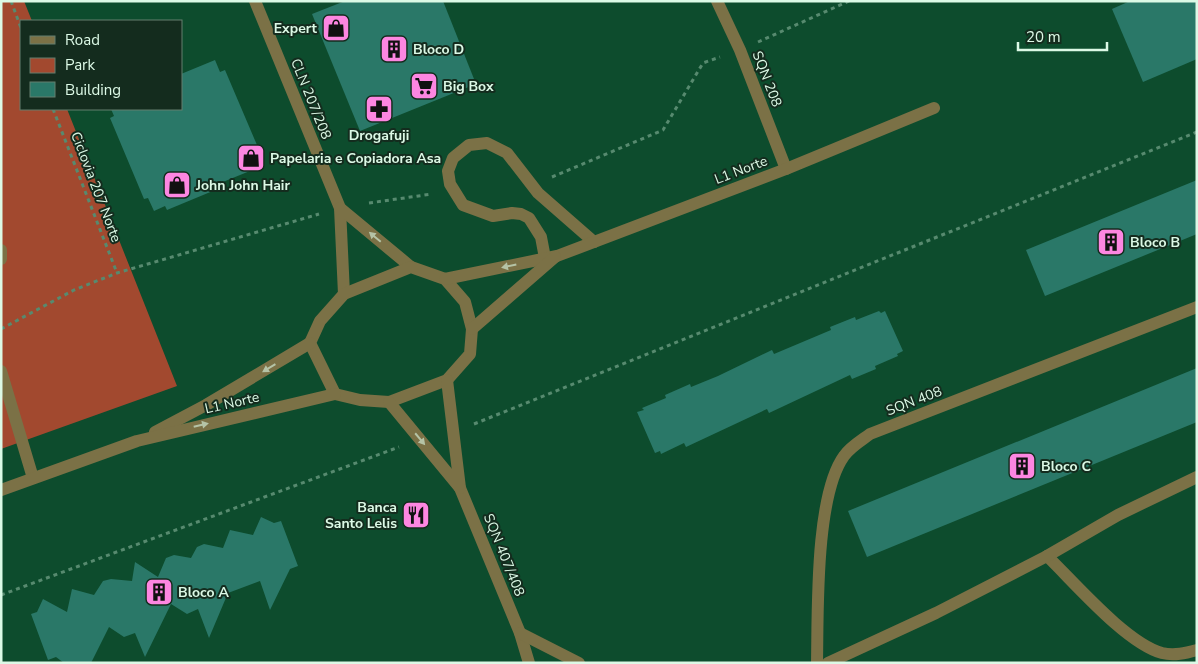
<svg xmlns="http://www.w3.org/2000/svg" width="1198" height="664" viewBox="0 0 1198 664" font-family="'Nunito Sans',sans-serif">
<style>
.green{fill:#a2492f}
.building{fill:#2a7868}
.lines{fill:none;stroke-linecap:round;stroke-linejoin:round}
.path{stroke:#578a6f;stroke-width:3;stroke-dasharray:4 4;stroke-linecap:butt}
.minor{stroke:#7b7146;stroke-width:12}
.oneway{fill:#b5c3a6}
.labels{text-anchor:middle;dominant-baseline:central;stroke-width:4;stroke-linejoin:round;paint-order:stroke}
.poi-label{font-size:14px;font-weight:bold;fill:#dcf9e6;stroke:#142c1e;text-anchor:start}
.street-label{font-size:14px;fill:#dcf9e6;stroke:#142c1e}
</style>
<rect width="100%" height="100%" fill="#0d4c2d"/>
<path class="green" d="M1 1H24L32 21H21V109H67L177 386 1 449Z"/>
<g class="building">
<path d="M345 1H443L476 84 360 131 312 14Z"/>
<path d="M1130 1H1197V59L1143 82 1112 9Z"/>
<path d="M215 60 220 72 225 70 260 152 255 154 260 167 218 184 220 188 167 210 165 206 154 211 148 198 144 199 110 118 114 116 111 109H181V74Z"/>
<path d="M1197 180V234L1045 296 1026 250Z"/>
<path d="M879 311 881 313 885 311 903 351 897 354 898 356 875 366 876 369 852 379 850 375 769 413 767 409 686 447 684 443 661 454 660 451 655 453 637 412 644 410 642 408 666 398 665 395 690 384 691 387 718 376 772 350 774 354 831 330 830 327 855 317 856 320Z"/>
<path d="M1197 368V422L867 557 848 511Z"/>
<path d="M261 517 274 523 281 521 298 566 290 569 270 610 260 581 228 593 209 638 198 609 187 614 171 604 145 657 135 633 124 637 109 627 91 663H64L56 657 48 660 31 614 37 612 43 599 67 612 72 589 94 595 103 581 111 579 132 581 135 562 158 577 166 558 174 555 191 558 197 547 204 544 223 548 230 530 253 535Z"/>
</g>
<g class="lines">
<g class="path">
<path d="M11 1 21 28"/>
<path d="M758 42 849 1"/>
<path d="M53 109 117 273"/>
<path d="M552 177 663 130 703 63 720 57"/>
<path d="M369 203 432 194"/>
<path d="M1 329 74 290 117 273 319 214"/>
<path d="M474 424 1197 132"/>
<path d="M1 595 399 447"/>
</g>
<g class="minor">
<path d="M255 1 340 208 344 294"/>
<path d="M717 1 740 50 786 169"/>
<path d="M340 208 411 267"/>
<path d="M1 250V259"/>
<path d="M545 258 541 237 529 218 521 214 512 213 493 216 463 205 450 184 448 171 453 158 469 145 487 143 507 153 538 193 594 242"/>
<path d="M411 267 445 279 465 302 472 329 470 354 447 380 389 402 360 400 335 394 310 343 320 321 344 294Z"/>
<path d="M445 279 557 256 786 169 934 108"/>
<path d="M472 329 555 257"/>
<path d="M1 371 33 478"/>
<path d="M447 380 460 488 520 633 529 663"/>
<path d="M389 402 460 488"/>
<path d="M155 432 206 405 310 343"/>
<path d="M1 490 137 441 335 394"/>
<path d="M1047 556C1075 583 1126 643 1162 653 1174 656 1186 653 1197 650"/>
<path d="M520 633 579 663"/>
<path d="M817 663C818 613 815 496 844 456 850 447 862 440 870 434L1197 307"/>
<path d="M828 663 936 613 1047 556 1118 515 1197 477"/>
</g>
</g>
<defs><path id="oneway-solid" d="M-6-.8H1V-3.2L6.5 0L1 3.2V.8H-6Z" transform="scale(1.25)"/></defs>
<g class="oneway">
<use href="#oneway-solid" transform="translate(375 237) rotate(-140)"/>
<use href="#oneway-solid" transform="translate(509 266) rotate(168)"/>
<use href="#oneway-solid" transform="translate(269 368) rotate(149)"/>
<use href="#oneway-solid" transform="translate(201 425) rotate(-13)"/>
<use href="#oneway-solid" transform="translate(420 439) rotate(50)"/>
</g>
<defs>
<g id="shop-square" transform="scale(1.4375)"><rect x="-9" y="-9" width="18" height="18" rx="4" fill="#fd86e1" stroke="#142c1e"/><path d="M-5-2.5h2.3a2.7 3.5 0 0 1 5.4 0H5L5.5 6h-11ZM-1.5-2.5h3a1.5 2.3 0 0 0-3 0Z" fill="#111"/></g>
<g id="building-square" transform="scale(1.4375)"><rect x="-9" y="-9" width="18" height="18" rx="4" fill="#fd86e1" stroke="#142c1e"/><path d="M-4-6H4V6H1V3H-1V6H-4ZM-2.5-4.3h1.7v1.8h-1.7ZM.8-4.3h1.7v1.8H.8ZM-2.5-1h1.7V.8h-1.7ZM.8-1h1.7V.8H.8Z" fill="#111"/></g>
<g id="supermarket-square" transform="scale(1.4375)"><rect x="-9" y="-9" width="18" height="18" rx="4" fill="#fd86e1" stroke="#142c1e"/><path d="M-6-5.5h2.5l.6 2H6L4.5 2H-2.5L-4.4-4H-6ZM-1.5 3.2a1.3 1.3 0 1 0 .1 0ZM3 3.2a1.3 1.3 0 1 0 .1 0Z" fill="#111"/></g>
<g id="pharmacy-square" transform="scale(1.4375)"><rect x="-9" y="-9" width="18" height="18" rx="4" fill="#fd86e1" stroke="#142c1e"/><path d="M-2-6h4v4h4v4h-4v4h-4v-4h-4v-4h4Z" fill="#111"/></g>
<g id="restaurant-square" transform="scale(1.4375)"><rect x="-9" y="-9" width="18" height="18" rx="4" fill="#fd86e1" stroke="#142c1e"/><path d="M-5-6h1v4h1v-4h1v4h1v-4h1v5L-1.5 .5V6h-2V.5L-5-1ZM5-6V6H3V1.5H1.5Q1.5-4 5-6Z" fill="#111"/></g>
</defs>
<g fill-rule="evenodd">
<use href="#shop-square" x="336" y="28"/>
<use href="#building-square" x="394" y="49"/>
<use href="#supermarket-square" x="424" y="86"/>
<use href="#pharmacy-square" x="379" y="109"/>
<use href="#shop-square" x="251" y="158"/>
<use href="#shop-square" x="177" y="185"/>
<use href="#building-square" x="1111" y="242"/>
<use href="#building-square" x="1022" y="466"/>
<use href="#restaurant-square" x="416" y="515"/>
<use href="#building-square" x="159" y="592"/>
</g>
<g class="labels">
<g class="poi-label">
<text x="317" y="28" text-anchor="end">Expert</text>
<text x="413" y="49">Bloco D</text>
<text x="443" y="86">Big Box</text>
<text x="379" y="135" text-anchor="middle">Drogafuji</text>
<text x="270" y="158">Papelaria e Copiadora Asa</text>
<text x="196" y="185">John John Hair</text>
<text x="1130" y="242">Bloco B</text>
<text x="1041" y="466">Bloco C</text>
<text x="397" y="507" text-anchor="end">Banca<tspan x="397" dy="16">Santo Lelis</tspan></text>
<text x="178" y="592">Bloco A</text>
</g>
<g class="street-label">
<text transform="translate(767 79) rotate(69)">SQN 208</text>
<text transform="translate(311 99) rotate(68)">CLN 207/208</text>
<text transform="translate(741 170) rotate(-21)">L1 Norte</text>
<text transform="translate(96 187) rotate(69)">Ciclovia 207 Norte</text>
<text transform="translate(914 401) rotate(-21)">SQN 408</text>
<text transform="translate(232 403) rotate(-13)">L1 Norte</text>
<text transform="translate(504 555) rotate(68)">SQN 407/408</text>
</g>
</g>
<rect width="1198" height="664" fill="none" stroke="#dcf9e6" stroke-width="5"/>
<rect x="20" y="20" width="162" height="90" fill="#142c1e" stroke="#647e6e"/>
<rect x="30" y="36" width="25" height="8" fill="#7b7146" stroke="#647e6e"/>
<text x="65" y="45" font-size="15" fill="#dcf9e6">Road</text>
<rect x="30" y="58" width="25" height="15" fill="#a2492f" stroke="#647e6e"/>
<text x="65" y="70" font-size="15" fill="#dcf9e6">Park</text>
<rect x="30" y="82" width="25" height="15" fill="#2a7868" stroke="#647e6e"/>
<text x="65" y="95" font-size="15" fill="#dcf9e6">Building</text>
<path d="M1018 42v8h89v-8" fill="none" stroke="#dcf9e6" stroke-width="2.5"/>
<text x="1026" y="42" font-size="15" fill="#dcf9e6" stroke="#142c1e" stroke-width="4" paint-order="stroke">20 m</text>
</svg>
